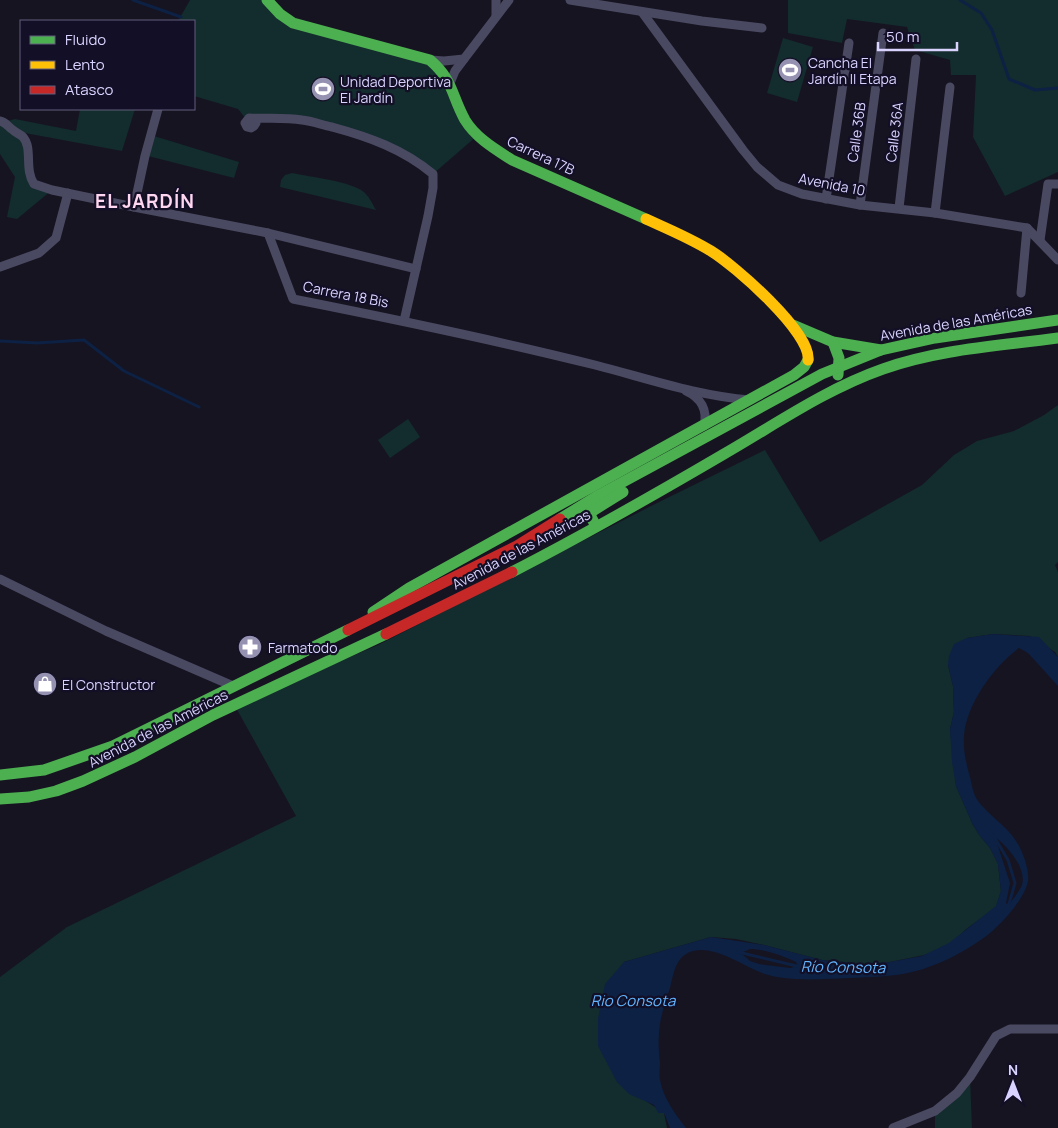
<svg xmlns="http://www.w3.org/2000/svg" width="1058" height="1128" viewBox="0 0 1058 1128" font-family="Manrope,sans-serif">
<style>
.green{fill:#132c2d}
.water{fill:#0d2144;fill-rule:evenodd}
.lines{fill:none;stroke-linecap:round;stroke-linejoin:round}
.stream{stroke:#0d2144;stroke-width:3}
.street{stroke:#4a4962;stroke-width:9}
.fast{stroke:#4caf50;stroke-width:11}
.slow{stroke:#ffc107;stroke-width:11}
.jam{stroke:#c62828;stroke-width:11}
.labels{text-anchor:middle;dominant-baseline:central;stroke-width:4.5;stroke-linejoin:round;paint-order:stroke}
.poi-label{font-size:14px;fill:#d9d4ff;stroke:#130f26;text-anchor:start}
.street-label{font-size:14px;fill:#d9d4ff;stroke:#130f26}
.water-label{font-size:15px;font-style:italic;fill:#62b6ff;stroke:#130f26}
.district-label{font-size:19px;font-weight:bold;letter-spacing:1px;fill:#ffd6f0;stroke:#130f26}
</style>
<rect width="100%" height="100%" fill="#161421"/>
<g class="green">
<path d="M190 0H267L280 14 430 60 478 135 433 174 383 143 304 120 246 119 238 109 194 96V21H178Z"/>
<path d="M788 0H1058V172L1005 196 973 137 976 75H951L950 60 915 50 907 27 847 19 842 43 788 33Z"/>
<path d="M783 38 813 47 797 102 767 93Z"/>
<path d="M80 109H135L122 151 14 131 23 137 29 176 52 190 17 219 7 217 15 177 0 154V121L4 122 15 119 76 131Z"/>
<path d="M154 136 239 162 234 178 148 156Z"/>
<path d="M292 173C310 177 352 181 365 193 370 198 373 205 376 210L280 187 281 180 285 175Z"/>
<path d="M1058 405V562L1055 565 1058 572V657L1055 652 1030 636 993 634 967 638 948 665 953 686 954 712 950 729 956 786 973 825 980 836 990 848 998 864 1001 891 996 907 965 930 944 951 890 962 866 964 822 960 764 945 736 939 711 937 624 962 617 1082 664 1113 667 1128H0V977L67 927 296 816 235 706 378 645 657 503 765 450 820 542 922 485 954 455 977 441 1014 431 1044 415Z"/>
<path d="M408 419 420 437 390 458 378 440Z"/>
<path d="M970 1077 972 1128H935V1111Z"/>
</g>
<path class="water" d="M993 634 1039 637 1058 657V686L1028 653 1019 648C994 666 966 705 964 736 963 750 966 763 970 777 972 785 973 794 978 801 989 816 1006 825 1016 841 1022 849 1030 871 1028 881 1025 899 999 927 985 937 964 952 938 966 912 972 891 977 870 977 849 978 823 979 790 982 765 974 744 967 716 945 693 951 675 956 674 973 670 988 665 1003 660 1017 659 1033 658 1043 659 1053 660 1063 660 1068 659 1074 660 1080 663 1097 675 1114 686 1128H670L664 1113H658L654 1105 629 1094 617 1082 598 1046V1019L605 984 624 962 711 937 764 945 822 960 866 964 890 962 922 956 949 943 996 906 1001 891 998 864 990 848 980 836 973 825 956 786 952 762 950 729 954 712 953 686 948 665 949 656 954 644 967 638ZM995 837C1007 846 1027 868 1022 885 1019 892 1013 899 1008 905L1006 903 1010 883ZM750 949C765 949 783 956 796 962L798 966 790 968 759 964 750 961 741 953Z"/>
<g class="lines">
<g class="stream">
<path d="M133 0 181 17"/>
<path d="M960 0 981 13 992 30 1009 79 1035 90 1058 88"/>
<path d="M0 341 37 343 84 340 124 371 199 407"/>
<path d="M992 833 1008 860 1015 883 1009 904 1006 907"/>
<path d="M738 952 801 967"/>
</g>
<g class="street">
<path d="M496 0V16"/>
<path d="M570 0 702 21 762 28"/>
<path d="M642 12 743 150 757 167 778 185 802 194 860 205 935 213 1027 228 1058 260"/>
<path d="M430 60 444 61 464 59"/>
<path d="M450 83 455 71 464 59 509 0"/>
<path d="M255 119 256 123 254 126 251 128 247 127 245 123 249 118C266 119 284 117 302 120 312 121 322 125 332 127 369 137 403 149 433 174V188L428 216 404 321"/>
<path d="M0 121C6 122 8 127 13 130 16 133 20 134 23 137 33 148 24 169 34 184L52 190 134 207 268 233 293 299C394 319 495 340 595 365 646 378 697 396 750 400"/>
<path d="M826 199 849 43"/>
<path d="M860 205 883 33"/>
<path d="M134 207 145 156 158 109"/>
<path d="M899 208 916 59"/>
<path d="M935 213 950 87"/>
<path d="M268 233 416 269"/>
<path d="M1040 240 1048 184H1058"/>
<path d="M0 267 39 253 56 238 68 193"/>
<path d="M1021 293 1027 228"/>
<path d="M686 391C701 398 708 410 704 426"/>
<path d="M0 579 106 631 233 686"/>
<path d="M893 1128 935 1111 957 1093 970 1077 996 1036 1010 1029H1058"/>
</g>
<g class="fast">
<path d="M267 0 280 14 293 23 430 60C454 81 451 95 465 120 476 138 495 149 512 160L646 219"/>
<path d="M793 325 833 342 881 350"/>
<path d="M833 342 839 358 838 375"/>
<path d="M560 519 599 495 822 374 881 350 935 338 1058 320"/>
<path d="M596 526 591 517V512L623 492"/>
<path d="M512 572C584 535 654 495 724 454 776 424 826 389 883 369 939 349 1000 346 1058 338"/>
<path d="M373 612 409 588 794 375 804 367 808 360"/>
<path d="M0 775 44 770 113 746 348 630"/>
<path d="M0 799 29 797 56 791 83 781 135 757 213 715 386 634"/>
</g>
<path class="slow" d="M646 219C668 229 690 238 711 251 734 265 812 333 808 360"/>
<g class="jam">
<path d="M348 630 517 546 560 519"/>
<path d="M386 634 512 572"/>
</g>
</g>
<defs>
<g id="stadium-disc" transform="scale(1.25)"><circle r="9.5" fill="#9591b1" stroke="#130f26"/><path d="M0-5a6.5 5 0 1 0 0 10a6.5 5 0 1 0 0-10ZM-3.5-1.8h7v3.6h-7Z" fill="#fff"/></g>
<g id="pharmacy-disc" transform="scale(1.25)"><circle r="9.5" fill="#9591b1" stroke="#130f26"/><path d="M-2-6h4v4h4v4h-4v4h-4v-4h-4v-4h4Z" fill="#fff"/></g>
<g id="shop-disc" transform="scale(1.25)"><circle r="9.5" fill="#9591b1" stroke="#130f26"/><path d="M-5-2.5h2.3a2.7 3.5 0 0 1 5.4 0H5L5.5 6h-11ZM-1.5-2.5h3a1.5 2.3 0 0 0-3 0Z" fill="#fff"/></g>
</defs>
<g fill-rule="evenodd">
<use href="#stadium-disc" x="790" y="70"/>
<use href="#stadium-disc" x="323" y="89"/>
<use href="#pharmacy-disc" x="250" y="647"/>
<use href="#shop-disc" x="45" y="684"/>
</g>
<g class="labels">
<g class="poi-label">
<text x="808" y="62">Cancha El<tspan x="808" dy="16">Jardín II Etapa</tspan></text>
<text x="340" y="81">Unidad Deportiva<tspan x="340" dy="16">El Jardín</tspan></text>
<text x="268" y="647">Farmatodo</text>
<text x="62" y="684">El Constructor</text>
</g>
<g class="street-label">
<text transform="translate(856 132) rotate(-82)">Calle 36B</text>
<text transform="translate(894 132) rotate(-83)">Calle 36A</text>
<text transform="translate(541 155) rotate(25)">Carrera 17B</text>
<text transform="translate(832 184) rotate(11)">Avenida 10</text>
<text transform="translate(346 294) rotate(11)">Carrera 18 Bis</text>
<text transform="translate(956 322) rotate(-10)">Avenida de las Américas</text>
<text transform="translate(521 549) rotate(-28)">Avenida de las Américas</text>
<text transform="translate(158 728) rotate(-27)">Avenida de las Américas</text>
</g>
<g class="water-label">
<text transform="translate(843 967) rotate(1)">Río Consota</text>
<text x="633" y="1000">Rio Consota</text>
</g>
<g class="district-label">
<text x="145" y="201">EL JARDÍN</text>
</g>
</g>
<rect x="20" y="20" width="175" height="90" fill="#130f26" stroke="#625e7d"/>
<rect x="30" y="36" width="25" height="8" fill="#4caf50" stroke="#625e7d"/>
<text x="65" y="45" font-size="15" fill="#d9d4ff">Fluido</text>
<rect x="30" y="61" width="25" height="8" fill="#ffc107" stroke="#625e7d"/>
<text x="65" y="70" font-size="15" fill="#d9d4ff">Lento</text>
<rect x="30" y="86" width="25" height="8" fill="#c62828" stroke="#625e7d"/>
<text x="65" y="95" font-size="15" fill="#d9d4ff">Atasco</text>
<g transform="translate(1013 1083)" stroke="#130f26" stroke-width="4" paint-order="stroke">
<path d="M0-4L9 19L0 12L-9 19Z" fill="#d9d4ff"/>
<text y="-8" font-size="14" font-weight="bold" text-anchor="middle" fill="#d9d4ff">N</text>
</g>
<path d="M878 42v8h79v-8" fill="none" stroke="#d9d4ff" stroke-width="2.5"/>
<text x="886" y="42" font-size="15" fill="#d9d4ff" stroke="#130f26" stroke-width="4" paint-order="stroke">50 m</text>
</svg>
